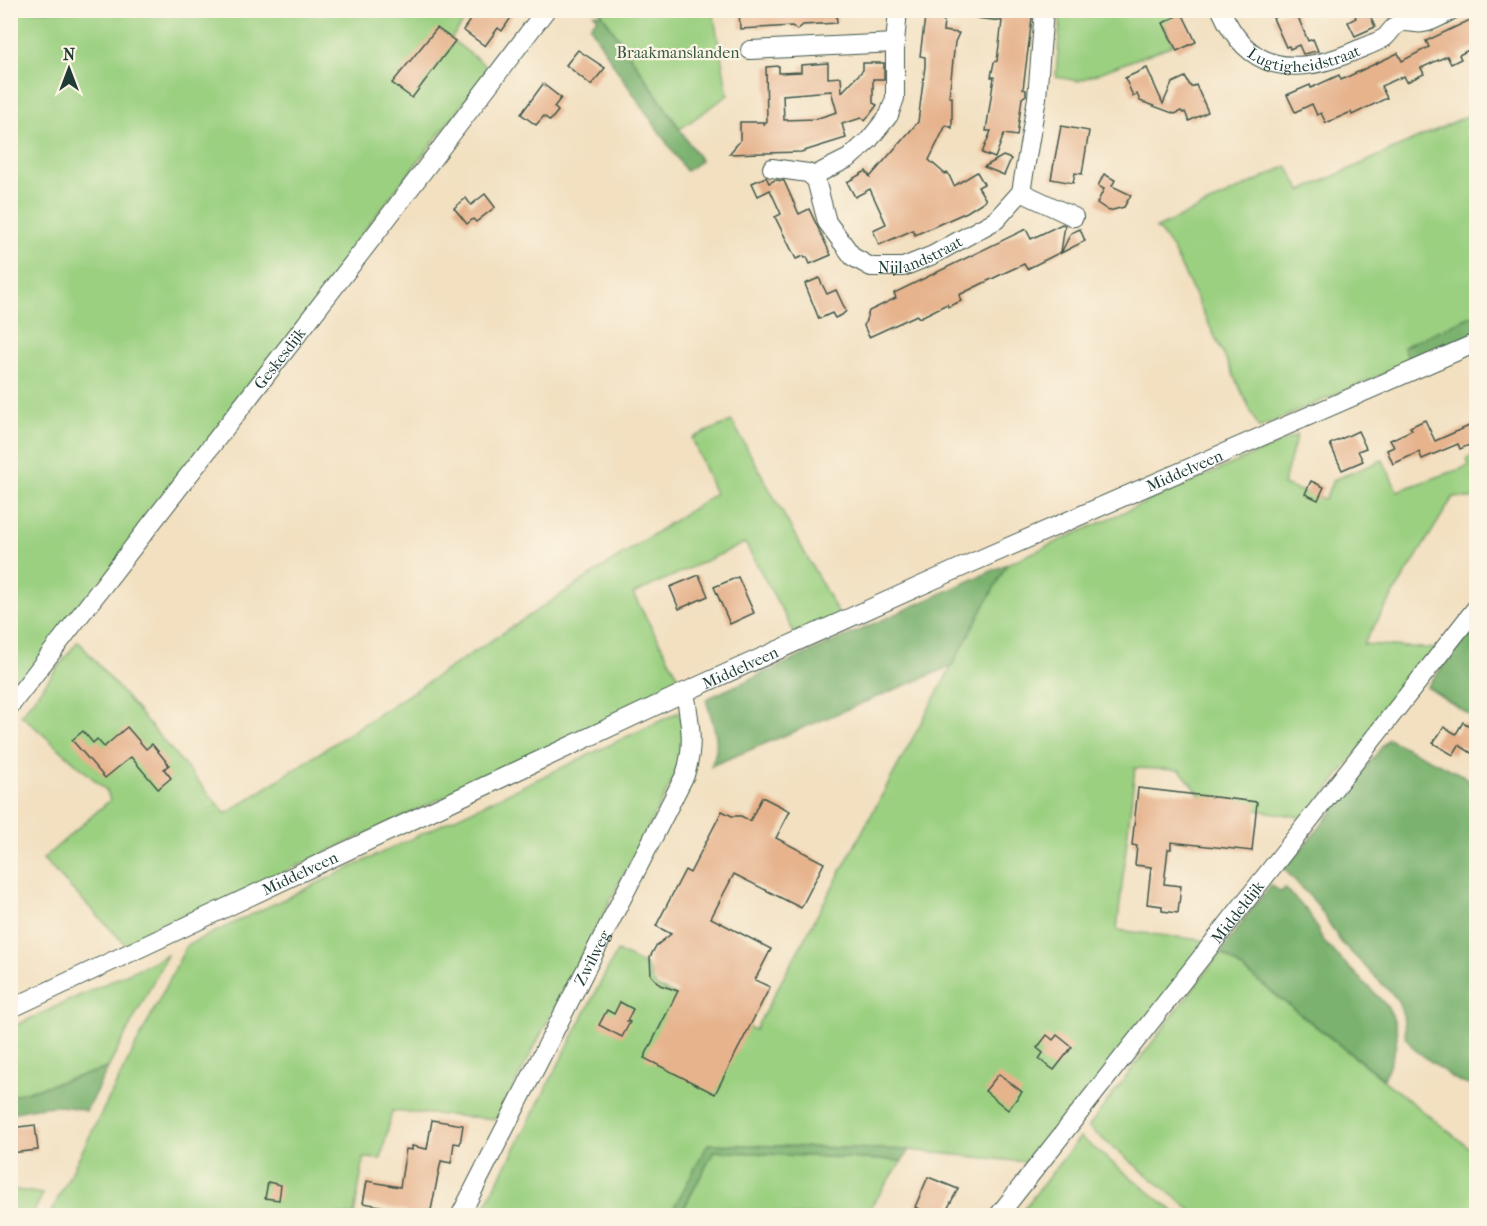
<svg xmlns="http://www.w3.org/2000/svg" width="1487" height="1226" viewBox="0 0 1487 1226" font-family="'IM FELL French Canon',serif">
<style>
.green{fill:#9bd081;stroke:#5d865a;stroke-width:1.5}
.forest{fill:#7cb26f;stroke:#4e7852;stroke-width:1.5}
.building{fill:#e6b38d;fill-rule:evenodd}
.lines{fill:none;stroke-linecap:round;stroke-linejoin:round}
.street-casing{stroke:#3f5549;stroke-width:20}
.street{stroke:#fff;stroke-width:18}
.labels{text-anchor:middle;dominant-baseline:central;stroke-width:4.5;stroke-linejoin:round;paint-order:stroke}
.street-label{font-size:16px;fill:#1f3d34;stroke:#fcf5e5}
.park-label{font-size:16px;fill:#385a43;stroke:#fcf5e5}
</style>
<rect width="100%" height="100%" fill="#fcf5e5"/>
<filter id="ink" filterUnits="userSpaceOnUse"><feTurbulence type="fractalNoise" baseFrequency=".0167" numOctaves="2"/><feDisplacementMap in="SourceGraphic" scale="12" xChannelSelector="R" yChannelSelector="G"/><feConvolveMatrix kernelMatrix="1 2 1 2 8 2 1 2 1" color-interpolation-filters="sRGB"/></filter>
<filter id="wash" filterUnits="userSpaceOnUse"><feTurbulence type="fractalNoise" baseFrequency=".008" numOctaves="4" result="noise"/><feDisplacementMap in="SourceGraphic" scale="24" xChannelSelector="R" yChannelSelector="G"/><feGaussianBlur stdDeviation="1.35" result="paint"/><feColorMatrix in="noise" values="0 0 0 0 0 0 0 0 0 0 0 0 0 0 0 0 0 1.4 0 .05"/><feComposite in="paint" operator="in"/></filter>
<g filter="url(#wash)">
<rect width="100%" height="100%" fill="#f2e0c1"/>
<g class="green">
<path d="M11 11H472L451 39 490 69 357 240 363 244 11 700Z"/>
<path d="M600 11H713L728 95 680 129Z"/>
<path d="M1061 11H1191V12L1164 26 1173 45 1078 81 1056 77Z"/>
<path d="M1476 112V314L1404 347 1411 362 1259 428 1172 248 1158 229H1155L1287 166 1301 191Z"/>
<path d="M732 421 839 615 795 634 745 543 633 594 683 685 127 946 43 859 110 800 107 791 21 715 78 641 226 814 715 494 692 438Z"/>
<path d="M1297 435 1283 485 1325 499 1333 480 1383 460 1397 491 1469 466 1467 458 1476 455V499L1453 497 1363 644 1437 649 1306 818 1206 802 1180 770 1135 768 1117 930 1210 941 1036 1163 909 1150 708 1144 670 1215 480 1216 617 951 647 966 652 980 657 987 755 1030 1007 564Z"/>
<path d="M679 712 687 738 679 768 497 1119 392 1111 381 1159 364 1158 354 1215 49 1216 187 945Z"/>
<path d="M1221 952 1476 1153V1215H1197L1088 1127Z"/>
<path d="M167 955 108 1068 11 1096 10 1028Z"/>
<path d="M1080 1137 1178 1215H1019Z"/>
<path d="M714 1151 902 1161 865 1215 680 1216Z"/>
<path d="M11 1189 43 1194 32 1215H11Z"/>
</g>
<g class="forest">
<path d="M594 14H602L701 161 686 171 615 67 590 26 598 18Z"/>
<path d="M1476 314V333L1411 362 1403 347Z"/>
<path d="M1007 564 952 666 711 766C723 743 712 723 706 699Z"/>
<path d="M1476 623V719L1427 687Z"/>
<path d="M1388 739 1462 775 1476 784V1086L1465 1084 1453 1078 1414 1049 1406 1038 1403 1015 1397 999 1341 942 1316 903 1284 869 1320 827Z"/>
<path d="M1271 885 1281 892 1285 888 1309 913 1324 942 1387 1006C1405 1035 1395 1050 1384 1079L1221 952 1250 911Z"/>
<path d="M108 1068 86 1111C56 1102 40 1107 11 1113V1096Z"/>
<path d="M708 1144 909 1150 902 1161 714 1151 680 1215H670Z"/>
</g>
<g id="blocks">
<g class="building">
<path d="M477 10H516L502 31 498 28 485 46 463 30Z"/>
<path d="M739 10H836L837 23 803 25 797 30 792 26 740 29Z"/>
<path d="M976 10H1033L1023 89 1026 90V95L1022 98 1017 136 1004 134 995 158 982 153 991 131H986L994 77H991L994 62 997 61 1002 21 976 18Z"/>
<path d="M1289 10H1295L1308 41 1313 39 1318 51 1303 54 1299 45 1290 49 1289 46 1286 47 1273 18Z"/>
<path d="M1353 10H1368L1375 27 1355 36 1348 22 1356 18Z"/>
<path d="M1182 13 1196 42 1177 51 1163 23Z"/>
<path d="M925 17 944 20 943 31 959 33 955 42 949 97H952V128L946 125 929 160 945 174 948 173 954 186 977 172 984 184 978 187 986 200 967 212 915 235 913 230 879 245 873 230 886 224 870 189 855 197 847 182 866 171 870 177 918 122 925 66V57L920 56Z"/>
<path d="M1472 19 1476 29V46L1459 55 1461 59 1451 64 1447 56 1421 68 1424 74 1407 82 1404 76 1381 86 1387 98 1352 115 1351 112 1326 123 1321 113 1317 115 1312 104 1295 112 1287 95 1310 85 1311 88 1339 75 1341 80 1398 53 1402 61 1429 47 1426 41Z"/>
<path d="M437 28 455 41 412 98 392 83Z"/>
<path d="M578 50 605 68 591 85 566 65Z"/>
<path d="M828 63V78L841 77 842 92 863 70V63H884V79H873V103L877 105 865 121 861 118 842 124 846 138 801 152 729 154 740 141V122H762L765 125 764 122H767L766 67 779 66V73L801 72V65ZM831 91 837 112 815 119 784 120 783 95Z"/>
<path d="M1147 68 1163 104 1172 83 1185 77 1191 87 1196 85 1208 112 1189 121 1185 112 1183 113 1181 111 1175 114 1140 101 1137 94 1133 96 1125 78Z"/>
<path d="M543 84 561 98 554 107 558 111 550 121 544 116 536 125 521 114Z"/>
<path d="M1061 126 1089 131 1082 174 1075 173 1073 183 1051 179Z"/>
<path d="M1003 156 1011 159 1004 175 984 167Z"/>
<path d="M1104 174 1115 180 1112 186 1131 195 1124 207 1109 211 1097 203 1104 189 1098 186Z"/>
<path d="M766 177 769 183 775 180 784 181 799 214 809 209 831 255 810 264 807 257 805 258 804 256 796 259 775 217 781 214 770 190 758 196 752 183Z"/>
<path d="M485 194 495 207 476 222 473 219 467 224 454 208 466 198 471 205Z"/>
<path d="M1062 224 1065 225 1061 252 1027 269 1024 264 1004 273 959 295 961 301 948 307 947 304 919 318 917 315 869 337 864 326 869 311 896 298 894 293 1026 229 1031 239Z"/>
<path d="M1080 229 1085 241 1061 253 1071 233Z"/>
<path d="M819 278 827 294 836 290 846 311 842 315 835 318 832 313 819 319 805 284Z"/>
<path d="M1425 420 1435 441 1476 423V442L1460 449 1458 444 1422 459 1419 452 1393 464 1387 450 1394 447 1390 440 1412 430 1410 427Z"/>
<path d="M1358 431 1366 448 1358 451 1363 461 1342 470 1330 444Z"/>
<path d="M1311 481 1324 487 1318 500 1305 494Z"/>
<path d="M699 575 708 596 679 609 670 587Z"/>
<path d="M738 577 754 613 730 624 714 587Z"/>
<path d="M1463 722 1476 730V756L1459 745 1453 755 1433 743 1444 727 1456 734Z"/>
<path d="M127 727 146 749 152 744 169 765 164 769 171 778 158 789 131 757 105 778 72 740 83 731 93 743 97 739 104 747Z"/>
<path d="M1138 788 1257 802 1252 851 1171 842V849H1168L1164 884 1181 886 1178 913 1162 911V906L1147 904 1151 867 1135 865 1137 846 1132 845Z"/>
<path d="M762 797 790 811 776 838 824 863 801 908 734 874 711 918 771 949 755 980 770 987 715 1094 644 1058 678 991 660 985 651 975 650 957 656 946 671 934 656 926 685 870 690 873 722 811 732 816H741L750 821Z"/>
<path d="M620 1002 633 1009 627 1021 630 1022 622 1037 599 1025 607 1010 614 1014Z"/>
<path d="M1047 1035 1053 1040 1057 1035 1072 1047 1054 1070 1039 1059 1043 1053 1037 1048Z"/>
<path d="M999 1074 1022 1092 1008 1110 985 1091Z"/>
<path d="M432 1120 463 1125 460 1144 454 1143 451 1163 441 1161 430 1215H407V1211L363 1203 367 1181 400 1187 406 1149 412 1150V1146L427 1149Z"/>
<path d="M35 1125 38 1150 10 1153V1128Z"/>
<path d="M928 1177 958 1189 944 1215H924L926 1212 915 1207Z"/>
<path d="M268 1182 281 1185 279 1200 265 1198Z"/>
</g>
</g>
</g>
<g filter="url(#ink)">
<use href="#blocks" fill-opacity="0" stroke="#3f5549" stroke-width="1.5"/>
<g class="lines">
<g class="street-casing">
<g id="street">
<path id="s1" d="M1221 10C1248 72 1293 76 1350 53 1361 48 1374 44 1384 38 1390 34 1392 26 1400 23 1407 20 1415 25 1423 23 1433 22 1443 15 1452 10"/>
<path d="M750 50 895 43"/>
<path id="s2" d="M772 168 808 173 816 180 827 222 853 257 871 267H903L933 255 996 220 1021 192 1037 98 1044 10"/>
<path d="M816 180 819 173 849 158 869 140 889 115 895 98V43L898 10"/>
<path d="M1021 192 1074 217"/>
<path id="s3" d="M10 706 370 241 546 10"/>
<path id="s4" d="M10 1009 685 692 960 568 1476 343"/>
<path id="s5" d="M460 1216 685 775C695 745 690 723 685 692"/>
<path id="s6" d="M998 1216 1476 608"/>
</g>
</g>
<use href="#street" class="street"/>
</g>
</g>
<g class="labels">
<g class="street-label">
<text stroke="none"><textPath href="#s1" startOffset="108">Lugtigheidstraat</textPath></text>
<text stroke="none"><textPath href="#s2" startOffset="206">Nijlandstraat</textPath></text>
<text stroke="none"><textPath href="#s3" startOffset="440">Geskesdijk</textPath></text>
<text stroke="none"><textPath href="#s4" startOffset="1292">Middelveen</textPath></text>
<text stroke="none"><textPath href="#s4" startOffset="806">Middelveen</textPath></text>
<text stroke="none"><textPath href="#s4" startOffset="320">Middelveen</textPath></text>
<text stroke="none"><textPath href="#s6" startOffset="387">Middeldijk</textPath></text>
<text stroke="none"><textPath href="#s5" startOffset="290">Zwilweg</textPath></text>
</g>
<g class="park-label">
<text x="678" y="52">Braakmanslanden</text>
</g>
</g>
<rect width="1487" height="1226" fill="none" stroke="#fcf5e5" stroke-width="36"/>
<g transform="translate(69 69)" stroke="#fcf5e5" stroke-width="4.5" paint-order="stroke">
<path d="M0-4.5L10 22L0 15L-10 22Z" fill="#1f3d34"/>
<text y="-9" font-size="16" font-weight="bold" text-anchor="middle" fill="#1f3d34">N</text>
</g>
</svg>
